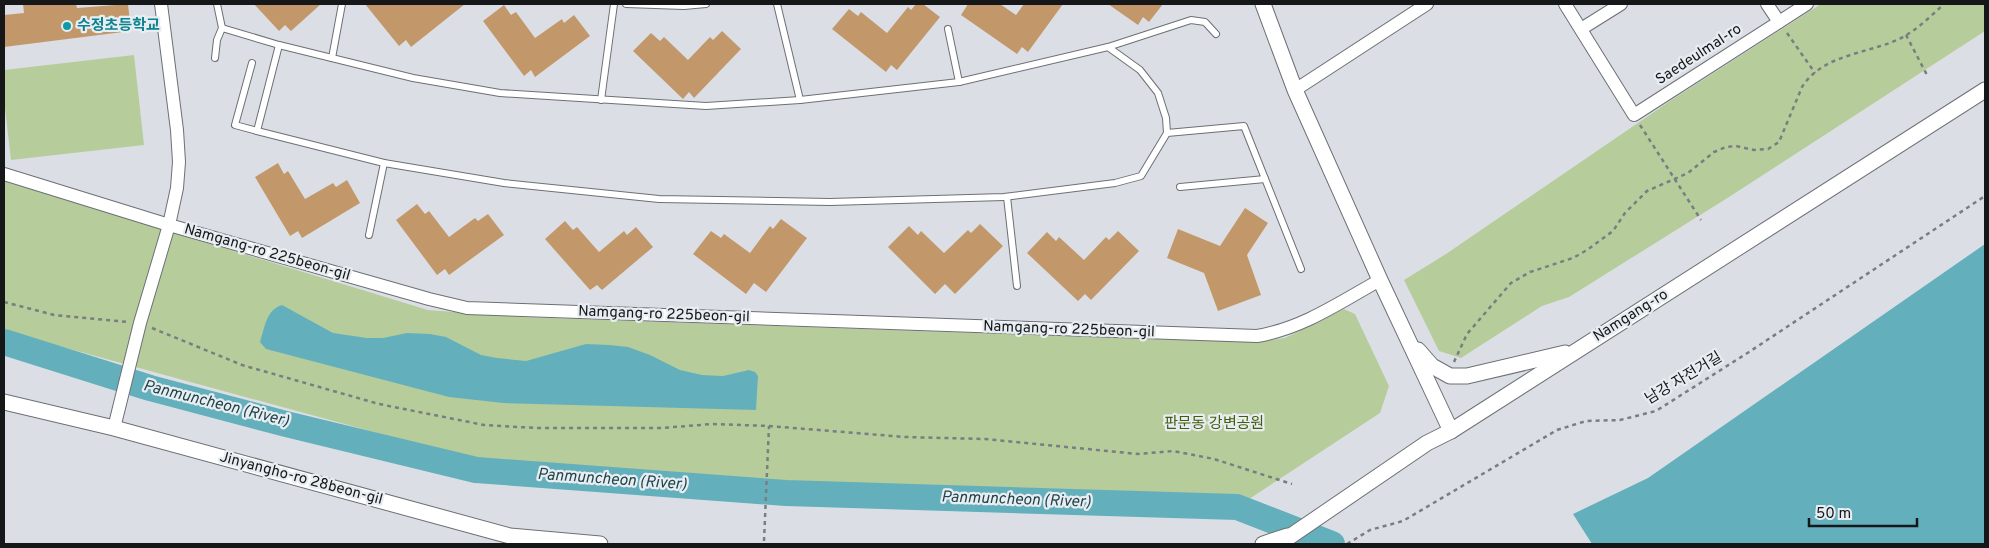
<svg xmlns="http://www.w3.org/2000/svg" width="1989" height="548" viewBox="0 0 1989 548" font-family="Overpass,'Noto Sans KR',sans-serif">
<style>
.green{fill:#b6cd9b}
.water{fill:#63b0bc}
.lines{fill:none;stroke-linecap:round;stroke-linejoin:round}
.river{stroke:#63b0bc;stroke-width:26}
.building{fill:#c2986b}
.service-casing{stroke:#6c7075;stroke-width:8}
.minor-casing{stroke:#6c7075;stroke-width:14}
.tertiary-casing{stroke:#6c7075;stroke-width:17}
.path{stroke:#7a7d81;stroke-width:2.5;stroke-dasharray:4 4;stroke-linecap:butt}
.service{stroke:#fff;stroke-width:6}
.minor{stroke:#fff;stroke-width:12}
.tertiary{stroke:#fff;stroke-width:15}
.culture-dot{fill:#0f9aa8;stroke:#e8edf2;stroke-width:2}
.labels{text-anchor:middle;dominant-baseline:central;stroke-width:4.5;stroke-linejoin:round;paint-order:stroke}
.culture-label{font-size:15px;font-weight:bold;fill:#0d838f;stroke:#e8edf2;text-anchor:start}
.street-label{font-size:15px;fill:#151719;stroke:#e8edf2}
.park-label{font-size:15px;fill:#425e0d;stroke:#e8edf2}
.water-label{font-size:16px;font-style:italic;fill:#1f444a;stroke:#e8edf2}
</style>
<rect width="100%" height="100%" fill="#dbdfe5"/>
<g class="green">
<path d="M1821 4H1985V31L1729 197 1569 297 1542 306 1461 358 1439 351 1404 280 1446 254 1673 99Z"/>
<path d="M134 55 144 145 11 160 4 100V70Z"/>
<path d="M4 181 428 310 520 317 1146 339 1262 341 1285 338 1344 309 1355 314 1389 386 1380 413 1237 507 527 474 15 334 4 329Z"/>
</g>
<g class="water">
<path d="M1985 244V544H1592L1573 514 1648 478Z"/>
<path d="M282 305 333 333 367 338H383L407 333 430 334 446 337 481 355 497 358 526 361 586 344 609 345 628 347 650 355 680 370 702 375 723 376 749 370 755 372 758 376 756 410 503 403 449 397 266 349 260 342C265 327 266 310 282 305Z"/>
</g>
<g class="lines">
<path class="river" d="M4 342 150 388 286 424 476 470 786 493 1237 507 1332 544"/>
</g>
<g class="building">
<path d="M23 4H76L77 8 128 4 131 31 4 47V15L24 13Z"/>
<path d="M254 4H321L291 31 285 25 279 31Z"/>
<path d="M365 4H465L411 47 406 40 399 46Z"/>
<path d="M916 4H923L940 17 897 70 891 65 886 72 832 29 849 9 858 16 861 12 887 33 908 7 911 10Z"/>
<path d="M968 4H1000L1016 15 1024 4H1063L1028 52 1022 47 1017 54 961 15Z"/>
<path d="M1108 4H1163L1149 22 1143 17 1138 25Z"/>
<path d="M504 5 511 15 516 12 535 38 562 19 564 23 574 15 590 36 535 77 531 70 524 76 483 21Z"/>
<path d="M722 31 741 49 694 98 689 92 683 99 633 51 651 33 660 41 664 37 688 60 710 37 713 40Z"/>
<path d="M278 163 284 174 288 171 305 199 333 183 336 187 347 180 360 203 302 238 298 231 290 236 255 177Z"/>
<path d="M417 204 425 214 429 211 449 237 475 218 478 221 488 214 504 235 449 275 445 269 437 275 396 220Z"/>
<path d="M1245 208 1268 223 1247 255 1261 295 1218 311 1204 273 1167 258 1178 229 1220 246Z"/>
<path d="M781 219 807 238 766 292 754 283 746 294 693 254 711 231 721 238 724 234 750 253 770 226 773 229Z"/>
<path d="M565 221 573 230 577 227 599 252 624 231 627 235 636 227 653 247 602 290 597 285 590 290 545 239Z"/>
<path d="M980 224 1003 246 955 294 945 284 935 294 888 247 909 226 918 235 921 231 944 253 968 230 971 233Z"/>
<path d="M1118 231 1139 251 1091 300 1085 294 1078 301 1027 253 1047 232 1056 241 1059 237 1084 260 1106 237 1109 240Z"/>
</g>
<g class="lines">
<g class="service-casing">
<g id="service">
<path d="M217 4 222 28"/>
<path d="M626 4 684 6 706 4"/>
<path d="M777 4 800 100"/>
<path d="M948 29 959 82"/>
<path d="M279 45 413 78 500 93 706 106 800 100 959 82 1108 47 1140 70 1158 93 1166 118 1167 133 1141 176 1115 183 1004 197 830 202 659 199 504 183 384 163 257 131Z"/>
<path d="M1108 47 1191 20 1205 22 1216 34"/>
<path d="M215 58 217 40 222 28 279 45"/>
<path d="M332 58 342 4"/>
<path d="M252 63 235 125 257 131"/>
<path d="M601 100 614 4"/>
<path d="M1167 133 1244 126 1301 269"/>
<path d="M1180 187 1265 179"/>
<path d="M1007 197 1017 286"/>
<path d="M369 235 384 163"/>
</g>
</g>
<g class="minor-casing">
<g id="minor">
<path d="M161 4 177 130 179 162 177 188 169 225 429 299 467 308 1257 336C1303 328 1339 303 1380 280"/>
<path d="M1565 4 1634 115 1807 4"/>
<path d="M1767 4 1779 22"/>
<path d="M1581 29 1621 4"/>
<path d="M1295 90 1427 4"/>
<path d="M4 174 169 225 140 323 114 428"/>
</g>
</g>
<g class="tertiary-casing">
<g id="tertiary">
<path d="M1263 4 1295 90 1380 280 1451 431"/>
<path d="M1418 350 1432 366 1450 376H1467L1565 353"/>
<path d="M4 402 114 428 510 536 600 544"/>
<path d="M1263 544 1287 536"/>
<path d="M1279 544 1427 443 1451 431 1985 90"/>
</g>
</g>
<g class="path">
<path d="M1787 33 1815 73"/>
<path d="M1906 35 1927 75"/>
<path d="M1640 125 1701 220"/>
<path d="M4 302 54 315 128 322"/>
<path d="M152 328 242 365 379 404 484 425 536 428H661L713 424 769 426 905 437 985 439 1138 454 1173 451 1214 459 1292 484"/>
<path d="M1454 362 1467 334 1511 283 1530 272 1573 258 1587 250 1613 231 1625 213 1647 191 1688 173 1714 152 1726 147 1736 146 1754 150 1768 149 1779 142 1802 87C1824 52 1873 54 1905 36 1920 27 1932 15 1944 4"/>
<path d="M764 541 769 426"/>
<path d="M1347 544 1370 530 1403 521 1557 430 1586 421 1620 420 1656 411 1749 352 1985 196"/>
</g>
<use href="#service" class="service"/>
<use href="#minor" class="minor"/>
<use href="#tertiary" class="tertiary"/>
</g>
<circle class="culture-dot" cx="67" cy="26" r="5"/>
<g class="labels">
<g class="culture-label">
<text x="77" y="26">수정초등학교</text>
</g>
<g class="street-label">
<text transform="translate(1699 55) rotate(-33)">Saedeulmal-ro</text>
<text transform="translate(267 253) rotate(16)">Namgang-ro 225beon-gil</text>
<text transform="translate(664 315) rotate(2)">Namgang-ro 225beon-gil</text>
<text transform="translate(1631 316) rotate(-32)">Namgang-ro</text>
<text transform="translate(1069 330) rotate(2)">Namgang-ro 225beon-gil</text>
<text transform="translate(1684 379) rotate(-31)">남강 자전거길</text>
<text transform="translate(301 479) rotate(15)">Jinyangho-ro 28beon-gil</text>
</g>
<g class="park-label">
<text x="1214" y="424">판문동 강변공원</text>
</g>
<g class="water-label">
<text transform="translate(216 404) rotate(14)">Panmuncheon (River)</text>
<text transform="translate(612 480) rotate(4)">Panmuncheon (River)</text>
<text transform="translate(1016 500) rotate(2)">Panmuncheon (River)</text>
</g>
</g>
<rect width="1989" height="548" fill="none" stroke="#151719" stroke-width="10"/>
<path d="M1809 518v8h108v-8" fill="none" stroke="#151719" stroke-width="2.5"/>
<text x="1816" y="518" font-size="15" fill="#151719" stroke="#e8edf2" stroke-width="4" paint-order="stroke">50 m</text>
</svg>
